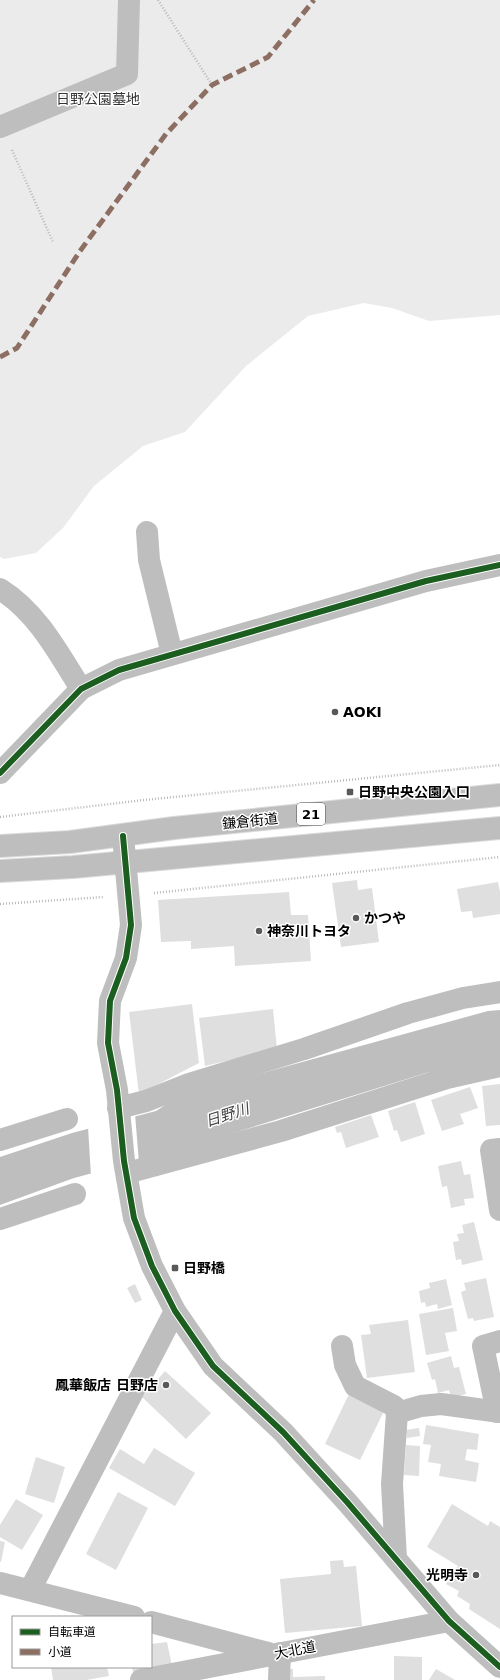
<svg xmlns="http://www.w3.org/2000/svg" width="500" height="1680" viewBox="0 0 500 1680" font-family="'DejaVu Sans','Noto Sans JP',sans-serif">
<style>
.green{fill:#ebebeb}
.water{fill:#bebebe}
.pier{fill:#fff}
.building{fill:#dfdfdf}
.lines{fill:none;stroke-linecap:round;stroke-linejoin:round}
.major-casing{stroke:#dbdbdb;stroke-width:24}
.path{stroke:#b9b9b9;stroke-width:2.5;stroke-dasharray:1 2;stroke-linecap:butt}
.minor{stroke:#bebebe;stroke-width:22}
.major{stroke:#bebebe;stroke-width:22}
.quiet{stroke:#8d6e63;stroke-width:5;stroke-dasharray:10 5;stroke-linecap:butt}
.cycleway-casing{stroke:#fff;stroke-width:8}
.cycleway{stroke:#1b5e20;stroke-width:6}
.poi-dot{fill:#595959;stroke:#fff;stroke-width:1.5}
.labels{text-anchor:middle;dominant-baseline:central;stroke-width:3;stroke-linejoin:round;paint-order:stroke}
.shield{fill:#fff;stroke:#4c4c4c;stroke-width:1}
.shield-label{font-size:13px;font-weight:bold;fill:#000}
.park-label{font-size:14px;fill:#323232;stroke:#fff}
.poi-label{font-size:14px;font-weight:bold;fill:#000;stroke:#fff;text-anchor:start}
.street-label{font-size:14px;fill:#000;stroke:#fff}
.water-label{font-size:15px;font-style:italic;fill:#434343;stroke:#fff}
</style>
<rect width="100%" height="100%" fill="#fff"/>
<path class="green" d="M0 0H500V315L429 321 392 308 364 303 308 316 246 366 185 432 143 446 94 486 63 528 36 553 4 559 0 557Z"/>
<path class="water" d="M500 1010V1056L426 1073 179 1150 74 1178 0 1205V1157L72 1133 156 1111 179 1096 488 1011Z"/>
<path class="pier" d="M135 1114 139 1163 91 1176 88 1127Z"/>
<g class="building">
<path d="M357 880 358 890 372 888 379 942 341 947 332 883Z"/>
<path d="M498 882 500 892V914L473 918 472 911 461 912 457 889Z"/>
<path d="M289 892 291 915H308L311 961 235 966 234 946 191 949V941L161 942 158 900Z"/>
<path d="M192 1004 199 1063 139 1094 129 1012Z"/>
<path d="M273 1009 277 1049 205 1066 199 1018Z"/>
<path d="M500 1084V1125L486 1126 482 1086Z"/>
<path d="M470 1087 478 1108 460 1114 464 1124 442 1131 431 1100Z"/>
<path d="M415 1102 425 1134 401 1142 397 1130 394 1131 388 1111Z"/>
<path d="M371 1115 379 1137 346 1148 341 1132 337 1133 335 1127Z"/>
<path d="M461 1161 464 1175 470 1174 474 1198 464 1199 465 1205 451 1208 447 1186 442 1187 438 1166Z"/>
<path d="M474 1222 483 1260 462 1265 461 1259 456 1260 453 1242 459 1241 457 1234 464 1233 462 1225Z"/>
<path d="M486 1278 494 1317 474 1321 473 1318 468 1319 461 1292 466 1290 464 1283Z"/>
<path d="M446 1279 452 1305 438 1309 437 1304 426 1307 425 1302 421 1303 419 1291 430 1288 429 1283Z"/>
<path d="M135 1284 142 1300 135 1303 127 1288Z"/>
<path d="M453 1308 457 1331 445 1333 449 1351 426 1355 419 1314Z"/>
<path d="M408 1320 415 1372 367 1378 361 1335 371 1334 369 1325Z"/>
<path d="M451 1356 454 1368 459 1367 466 1394 451 1398 449 1390 438 1393 435 1379 432 1380 427 1363Z"/>
<path d="M165 1371 211 1413 186 1439 142 1397Z"/>
<path d="M350 1392 385 1409 360 1460 325 1444Z"/>
<path d="M426 1425 479 1434 477 1450 467 1449 465 1460 479 1463 476 1482 439 1476 441 1464 428 1462 431 1445 423 1444Z"/>
<path d="M419 1428 420 1436 407 1438 406 1430Z"/>
<path d="M406 1445 420 1446 419 1476 404 1475Z"/>
<path d="M154 1448 195 1473 175 1506 109 1468 120 1449 144 1464Z"/>
<path d="M36 1457 65 1467 54 1503 25 1494Z"/>
<path d="M118 1492 148 1508 116 1570 86 1554Z"/>
<path d="M16 1499 43 1515 22 1550 0 1537V1525Z"/>
<path d="M452 1504 488 1526 490 1521 500 1527V1629L469 1609 470 1604 457 1596 459 1591 446 1584 458 1566 427 1547Z"/>
<path d="M0 1541 5 1542 1 1562H0Z"/>
<path d="M343 1560 344 1567 356 1566 362 1626 285 1633 280 1579 331 1574 330 1561Z"/>
<path d="M167 1642 172 1666 133 1673 132 1667H151V1644Z"/>
<path d="M394 1656 422 1657V1680H394Z"/>
<path d="M51 1667H107L109 1676 86 1680H53Z"/>
<path d="M283 1669H293V1677L325 1676V1680H283Z"/>
<path d="M436 1669 455 1680H429Z"/>
</g>
<g class="lines">
<g class="major-casing">
<g id="major">
<path d="M0 846 70 842 174 828 500 795"/>
<path d="M0 871 73 867 500 828"/>
</g>
</g>
<g class="path">
<path d="M158 0 212 85"/>
<path d="M12 150 53 242"/>
<path d="M0 817 144 800 500 765"/>
<path d="M154 893 500 857"/>
<path d="M0 904 104 897"/>
</g>
<g class="minor">
<path d="M0 127 127 74 129 0"/>
<path d="M147 532 149 560 172 654"/>
<path d="M0 589C37 612 58 652 81 689"/>
<path d="M0 773 81 689 119 670 426 581 500 565"/>
<path d="M123 836 131 925 126 958 110 1001 108 1043 117 1090 124 1161 134 1218 152 1266 175 1311 213 1366 283 1432 347 1502 449 1621 500 1667"/>
<path d="M118 1108 146 1101 189 1084 304 1049 408 1013 463 998 500 992"/>
<path d="M0 1140 67 1119"/>
<path d="M500 1149 491 1150 500 1210"/>
<path d="M127 1173 281 1131 447 1078 500 1066"/>
<path d="M0 1219 75 1194"/>
<path d="M342 1346 345 1365 355 1386 394 1406 397 1413"/>
<path d="M497 1412 483 1346 500 1341"/>
<path d="M396 1559 392 1484 397 1413 421 1406 441 1404 500 1412"/>
<path d="M0 1583 134 1617"/>
<path d="M30 1590 175 1311"/>
<path d="M151 1622 268 1653"/>
<path d="M141 1680 449 1621"/>
<path d="M279 1680 280 1653"/>
</g>
<use href="#major" class="major"/>
<path class="quiet" d="M0 357 17 348 80 251 166 134 212 85 268 57 314 0"/>
<g class="cycleway-casing">
<g id="cycleway">
<path d="M0 773 81 689 119 670 426 581 500 565"/>
<path d="M123 836 131 925 126 958 110 1001 108 1043 117 1090 124 1161 134 1218 152 1266 175 1311 213 1366 283 1432 347 1502 449 1621 500 1667"/>
</g>
</g>
<use href="#cycleway" class="cycleway"/>
</g>
<g class="poi-dot">
<circle cx="335" cy="712" r="4"/>
<rect x="346" y="788" width="8" height="8" rx="2"/>
<circle cx="356" cy="918" r="4"/>
<circle cx="259" cy="931" r="4"/>
<rect x="171" y="1264" width="8" height="8" rx="2"/>
<circle cx="166" cy="1385" r="4"/>
<circle cx="476" cy="1575" r="4"/>
</g>
<g class="labels">
<rect class="shield" x="297" y="803" width="28" height="22" rx="3"/>
<g class="shield-label">
<text x="311" y="814">21</text>
</g>
<g class="park-label">
<text x="98" y="99">日野公園墓地</text>
</g>
<g class="poi-label">
<text x="343" y="712">AOKI</text>
<text x="358" y="792">日野中央公園入口</text>
<text x="364" y="918">かつや</text>
<text x="267" y="931">神奈川トヨタ</text>
<text x="183" y="1268">日野橋</text>
<text x="158" y="1385" text-anchor="end">鳳華飯店 日野店</text>
<text x="468" y="1575" text-anchor="end">光明寺</text>
</g>
<g class="street-label">
<text transform="translate(250 821) rotate(-6)">鎌倉街道</text>
<text transform="translate(295 1650) rotate(-11)">大北道</text>
</g>
<g class="water-label">
<text transform="translate(227 1115) rotate(-18)">日野川</text>
</g>
</g>
<rect x="12" y="1616" width="140" height="52" fill="#ffffff" stroke="#999999"/>
<rect x="20" y="1629" width="20" height="6" fill="#1b5e20" stroke="#999999"/>
<text x="48" y="1636" font-size="12" fill="#000000">自転車道</text>
<rect x="20" y="1649" width="20" height="6" fill="#8d6e63" stroke="#999999"/>
<text x="48" y="1656" font-size="12" fill="#000000">小道</text>
</svg>
